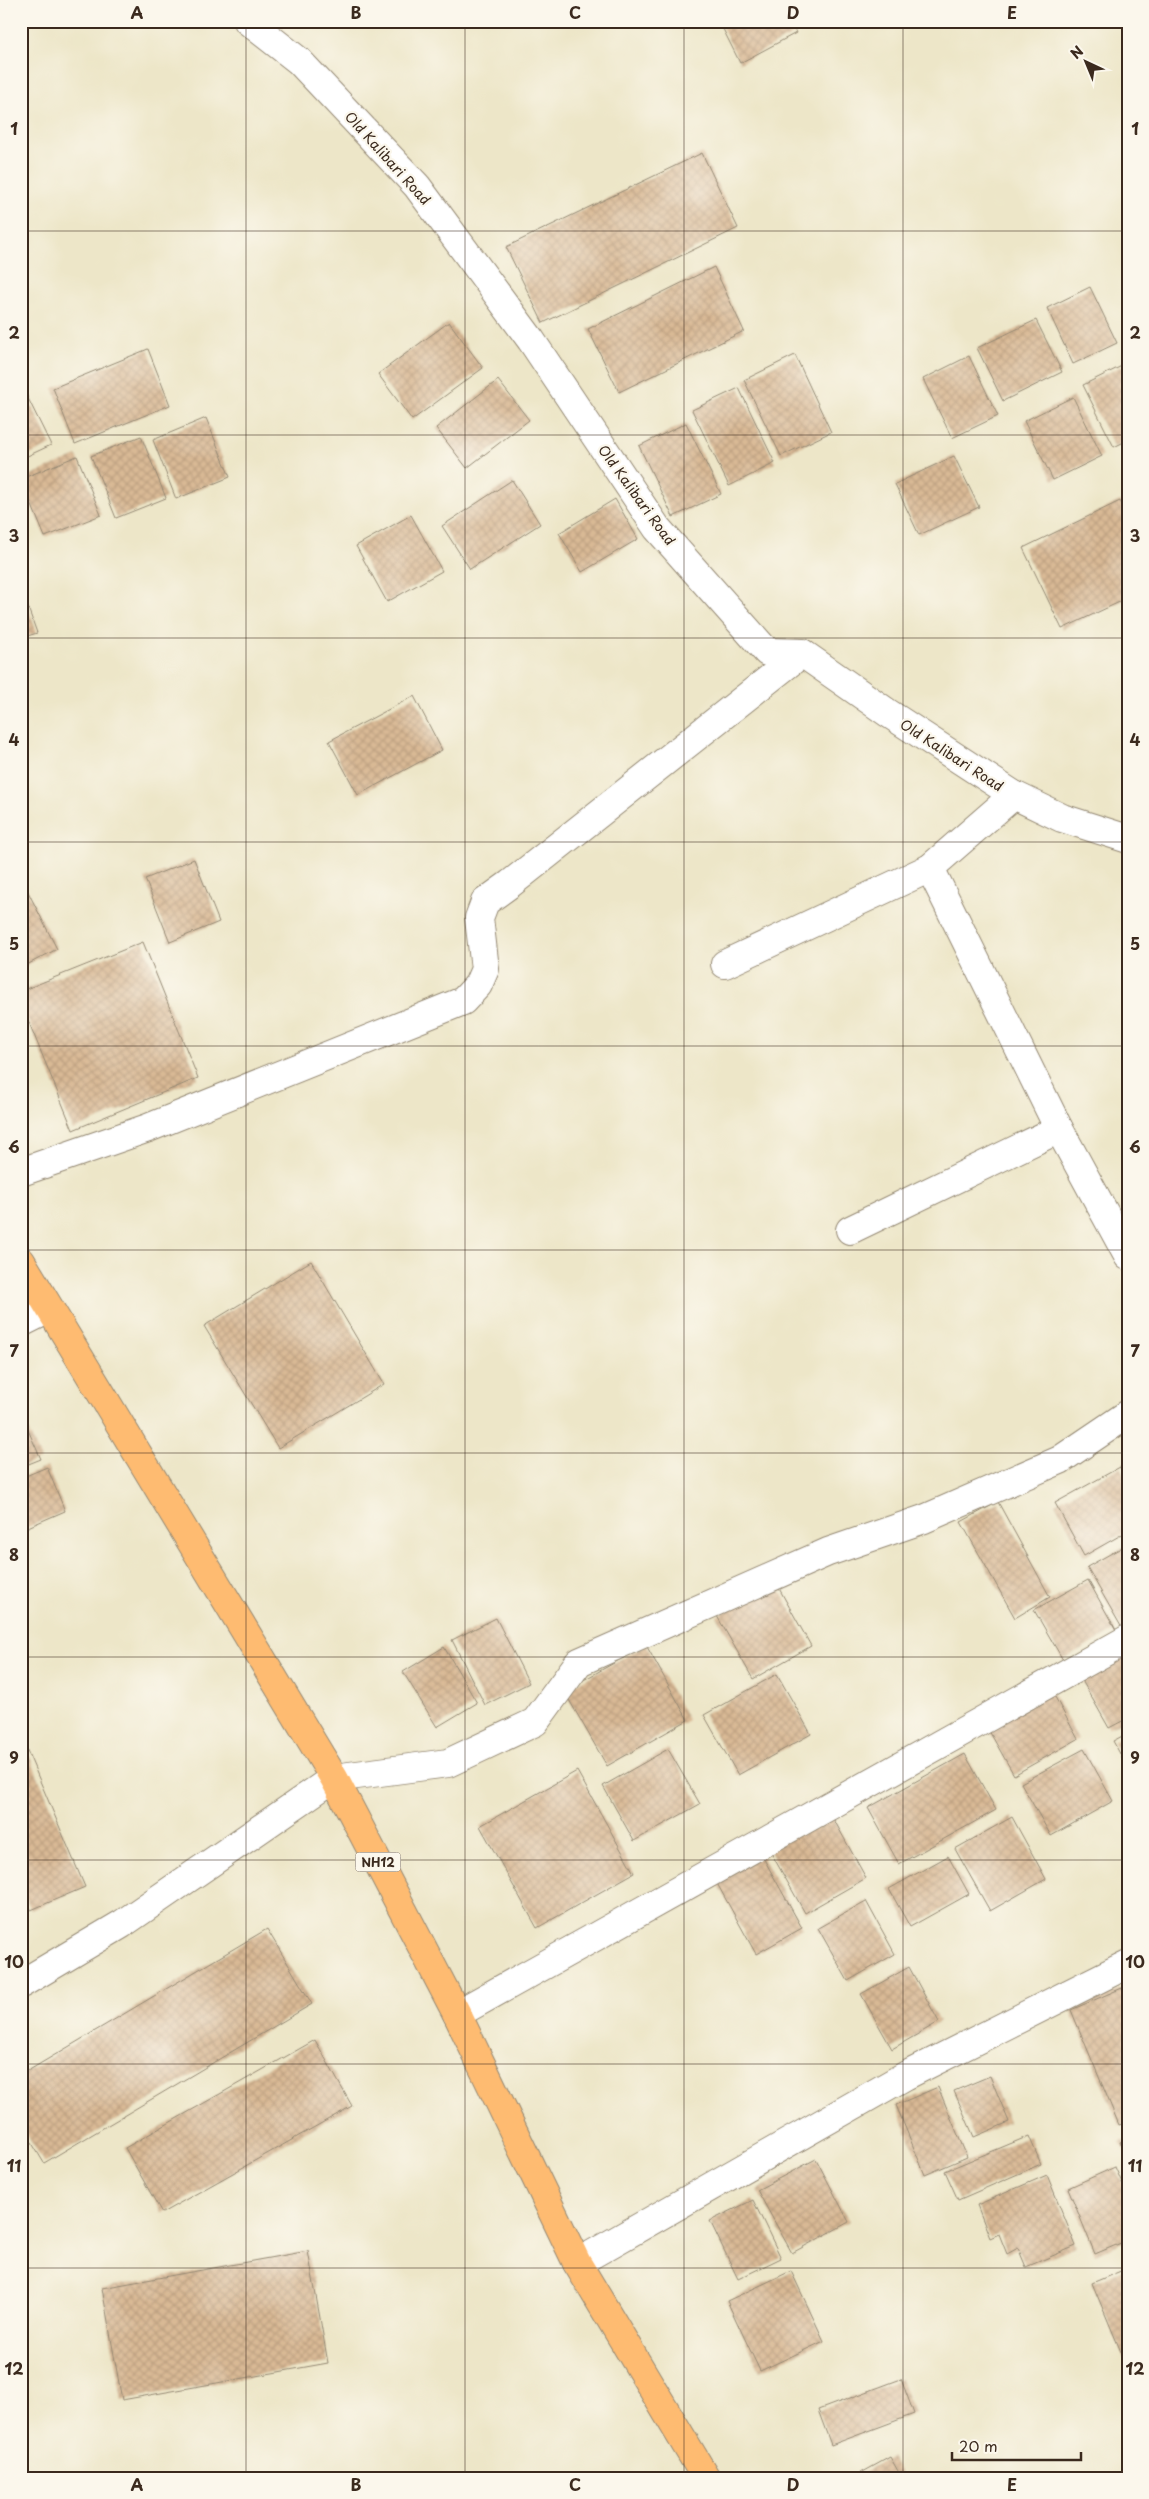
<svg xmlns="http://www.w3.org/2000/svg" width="1149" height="2499" viewBox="0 0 1149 2499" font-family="'Playpen Sans',sans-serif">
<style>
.building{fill:url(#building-cross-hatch)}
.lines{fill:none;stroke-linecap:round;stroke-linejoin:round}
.minor-casing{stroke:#948873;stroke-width:30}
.tertiary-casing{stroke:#948873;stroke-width:30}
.trunk-casing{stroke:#948873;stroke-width:30}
.minor{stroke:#fff;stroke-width:28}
.tertiary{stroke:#fff;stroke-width:28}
.trunk{stroke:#febb71;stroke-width:28}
.grid{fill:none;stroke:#3b2a1e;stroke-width:1;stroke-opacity:0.55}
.labels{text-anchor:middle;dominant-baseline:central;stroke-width:4.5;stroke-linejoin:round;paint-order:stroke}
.shield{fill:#fbf7ec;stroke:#75685c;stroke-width:1}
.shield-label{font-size:12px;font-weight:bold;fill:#3b2a1e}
.street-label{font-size:14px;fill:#3b2a1e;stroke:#fbf7ec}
.neatline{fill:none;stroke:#3b2a1e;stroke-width:2}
.grid-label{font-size:16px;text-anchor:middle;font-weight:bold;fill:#3b2a1e}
</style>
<defs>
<pattern id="building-cross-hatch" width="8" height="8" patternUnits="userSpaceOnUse" patternTransform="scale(1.25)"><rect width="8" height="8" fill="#d9b995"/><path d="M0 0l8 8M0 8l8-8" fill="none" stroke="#bb9f80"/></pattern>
</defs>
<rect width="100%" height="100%" fill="#fbf7ec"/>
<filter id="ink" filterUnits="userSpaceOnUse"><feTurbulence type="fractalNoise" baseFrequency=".02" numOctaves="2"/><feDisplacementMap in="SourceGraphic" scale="10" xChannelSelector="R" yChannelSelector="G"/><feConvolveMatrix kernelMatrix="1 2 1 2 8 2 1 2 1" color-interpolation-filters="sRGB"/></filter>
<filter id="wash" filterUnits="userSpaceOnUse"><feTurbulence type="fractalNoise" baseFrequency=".0096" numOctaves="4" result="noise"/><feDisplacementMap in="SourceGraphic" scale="20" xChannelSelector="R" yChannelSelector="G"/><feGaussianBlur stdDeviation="1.12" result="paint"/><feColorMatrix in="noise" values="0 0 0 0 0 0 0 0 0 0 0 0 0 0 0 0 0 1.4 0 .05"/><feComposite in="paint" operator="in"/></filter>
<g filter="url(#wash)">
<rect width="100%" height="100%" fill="#ede6c8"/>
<g id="blocks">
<g class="building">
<path d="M719 21H790L796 33 740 63Z"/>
<path d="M702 153 738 228 543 323 506 247Z"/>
<path d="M714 267 744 331 619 392 588 329Z"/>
<path d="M1090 287 1117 343 1073 364 1047 308Z"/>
<path d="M1036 320 1062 372 1003 401 977 348Z"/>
<path d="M449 322 483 368 412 420 378 374Z"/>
<path d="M148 349 170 405 75 444 53 388Z"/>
<path d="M795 355 831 432 781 456 744 380Z"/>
<path d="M969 356 998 416 952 438 923 379Z"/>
<path d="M1128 363V440L1114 447 1083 385Z"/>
<path d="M498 380 529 420 467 468 436 428Z"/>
<path d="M21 384 51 445 21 459Z"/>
<path d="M739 388 775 463 729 486 692 410Z"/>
<path d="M1073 397 1102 456 1053 480 1024 421Z"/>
<path d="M206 418 230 477 176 499 153 440Z"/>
<path d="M686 423 721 494 673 517 639 446Z"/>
<path d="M141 436 166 498 116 518 91 456Z"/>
<path d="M77 456 101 515 45 537 21 479Z"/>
<path d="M954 456 979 507 919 535 895 484Z"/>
<path d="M512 480 540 524 470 569 442 526Z"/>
<path d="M615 499 638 539 582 572 559 533Z"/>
<path d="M1120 501 1128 518V598L1062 629 1023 548Z"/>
<path d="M411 515 442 571 387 602 356 546Z"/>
<path d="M21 588 37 633 21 638Z"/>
<path d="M414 696 442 750 358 795 329 741Z"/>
<path d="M194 859 219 922 170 942 145 879Z"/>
<path d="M21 878 57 949 21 968Z"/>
<path d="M143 942 198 1078 73 1130 21 1003V991Z"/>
<path d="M311 1261 384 1384 278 1448 204 1326Z"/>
<path d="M24 1421 41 1459 21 1467V1423Z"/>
<path d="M47 1467 65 1511 21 1530V1478Z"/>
<path d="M1120 1467 1128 1482V1531L1084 1556 1055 1503Z"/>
<path d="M998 1502 1050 1597 1015 1618 961 1522Z"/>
<path d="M1128 1544V1634L1126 1635 1087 1567Z"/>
<path d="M1088 1580 1116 1630 1063 1660 1034 1610Z"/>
<path d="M776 1583 811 1646 753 1679 717 1616Z"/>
<path d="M496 1618 529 1683 485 1705 452 1640Z"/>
<path d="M646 1645 688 1720 607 1766 564 1691Z"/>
<path d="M444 1647 477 1703 437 1727 403 1672Z"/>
<path d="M1128 1651V1718L1109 1728 1080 1677Z"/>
<path d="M777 1674 811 1734 738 1775 704 1715Z"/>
<path d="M1049 1686 1078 1739 1014 1775 984 1722Z"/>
<path d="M1128 1733V1768L1113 1741Z"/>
<path d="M26 1748 85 1887 31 1910 21 1887V1750Z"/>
<path d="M668 1749 700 1804 634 1841 603 1786Z"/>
<path d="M1084 1749 1113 1801 1051 1836 1021 1783Z"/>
<path d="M965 1754 996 1810 899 1864 868 1808Z"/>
<path d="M577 1771 634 1873 537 1928 480 1826Z"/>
<path d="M828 1809 866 1878 805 1913 766 1844Z"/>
<path d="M1012 1817 1046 1879 990 1911 955 1849Z"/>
<path d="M760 1852 802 1928 756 1954 714 1878Z"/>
<path d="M948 1856 969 1894 910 1927 889 1889Z"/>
<path d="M866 1901 895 1954 848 1981 818 1928Z"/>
<path d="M267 1929 312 2004 44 2163 21 2125V2075Z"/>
<path d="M909 1967 939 2022 892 2049 861 1994Z"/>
<path d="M1122 1988 1128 2002V2122L1119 2125 1071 2010Z"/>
<path d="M315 2040 352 2106 162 2213 125 2148Z"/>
<path d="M990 2076 1009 2122 974 2137 954 2091Z"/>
<path d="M938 2087 967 2157 925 2175 896 2105Z"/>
<path d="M1029 2136 1041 2164 958 2200 945 2171Z"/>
<path d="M1128 2139V2162L1120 2142Z"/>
<path d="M816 2159 849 2222 792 2253 757 2190Z"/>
<path d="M1115 2167 1128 2196V2240L1095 2254 1068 2188Z"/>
<path d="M1047 2175 1076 2246 1026 2267 1018 2248 1007 2254 999 2234 990 2238 977 2205Z"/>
<path d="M753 2200 781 2258 738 2279 710 2221Z"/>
<path d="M308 2251 328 2363 122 2400 102 2288Z"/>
<path d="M1128 2268V2357L1124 2359 1092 2283Z"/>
<path d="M791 2271 824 2341 760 2371 727 2301Z"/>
<path d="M901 2379 914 2414 831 2445 818 2410Z"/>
<path d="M890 2457 902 2478H852Z"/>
</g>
</g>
</g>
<g filter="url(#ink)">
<use href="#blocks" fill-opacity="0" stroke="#948873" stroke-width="1"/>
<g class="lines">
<g class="minor-casing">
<g id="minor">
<path d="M930 868 1059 1129 1128 1256"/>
<path d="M725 964 930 868 1014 795"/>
<path d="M21 1172 148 1128 463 1001 478 985 485 969 479 918 485 902 510 884 802 653"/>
<path d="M850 1230 1059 1129"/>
<path d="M21 1323 49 1309"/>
<path d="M21 1984 122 1924 334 1778 448 1763 535 1722 579 1662 828 1552 924 1519 1060 1460 1128 1414"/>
<path d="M457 2014 1128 1639"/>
<path d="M577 2263 905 2076 1128 1964"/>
</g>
</g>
<g class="tertiary-casing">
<path id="tertiary" d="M248 21 299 61 417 186 531 340 657 528 767 652 802 653 888 713 1014 795 1062 818 1128 839"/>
</g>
<g class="trunk-casing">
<path id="trunk" d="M21 1261 334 1778 457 2014 577 2263 706 2478"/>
</g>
<use href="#minor" class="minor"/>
<use href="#tertiary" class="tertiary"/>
<use href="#trunk" class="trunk"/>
</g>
</g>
<path class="grid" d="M246 21V2478M465 21V2478M684 21V2478M903 21V2478M21 231H1128M21 435H1128M21 638H1128M21 842H1128M21 1046H1128M21 1250H1128M21 1453H1128M21 1657H1128M21 1860H1128M21 2064H1128M21 2268H1128"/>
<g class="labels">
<rect class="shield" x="355.5" y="1852.5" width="45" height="19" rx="4"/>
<g class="shield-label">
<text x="378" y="1862">NH12</text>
</g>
<g class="street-label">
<text transform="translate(388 158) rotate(48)">Old Kalibari Road</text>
<text transform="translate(637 495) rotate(54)">Old Kalibari Road</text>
<text transform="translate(952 755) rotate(33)">Old Kalibari Road</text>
</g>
</g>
<rect width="1149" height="2499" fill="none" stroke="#fbf7ec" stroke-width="55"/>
<g transform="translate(1086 62) rotate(316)" stroke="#fbf7ec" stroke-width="4" paint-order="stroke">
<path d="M0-4L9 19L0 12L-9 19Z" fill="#3b2a1e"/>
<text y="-8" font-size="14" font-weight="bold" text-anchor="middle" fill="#3b2a1e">N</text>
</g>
<path d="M952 2452v8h129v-8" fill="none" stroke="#3b2a1e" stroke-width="2.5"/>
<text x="959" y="2452" font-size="15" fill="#3b2a1e" stroke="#fbf7ec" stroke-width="4" paint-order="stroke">20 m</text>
<rect x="28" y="28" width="1094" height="2444" class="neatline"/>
<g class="grid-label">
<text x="137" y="19">A</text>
<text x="356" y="19">B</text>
<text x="575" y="19">C</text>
<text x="793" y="19">D</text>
<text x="1012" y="19">E</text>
<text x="14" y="135">1</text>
<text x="1135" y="135">1</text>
<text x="14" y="339">2</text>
<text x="1135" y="339">2</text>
<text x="14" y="542">3</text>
<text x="1135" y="542">3</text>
<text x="14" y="746">4</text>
<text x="1135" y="746">4</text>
<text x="14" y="950">5</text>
<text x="1135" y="950">5</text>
<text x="14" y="1153">6</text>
<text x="1135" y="1153">6</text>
<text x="14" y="1357">7</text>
<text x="1135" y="1357">7</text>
<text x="14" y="1561">8</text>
<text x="1135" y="1561">8</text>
<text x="14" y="1764">9</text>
<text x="1135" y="1764">9</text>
<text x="14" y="1968">10</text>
<text x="1135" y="1968">10</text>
<text x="14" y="2172">11</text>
<text x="1135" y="2172">11</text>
<text x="14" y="2375">12</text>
<text x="1135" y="2375">12</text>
<text x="137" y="2491">A</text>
<text x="356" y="2491">B</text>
<text x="575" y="2491">C</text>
<text x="793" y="2491">D</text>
<text x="1012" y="2491">E</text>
</g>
</svg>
